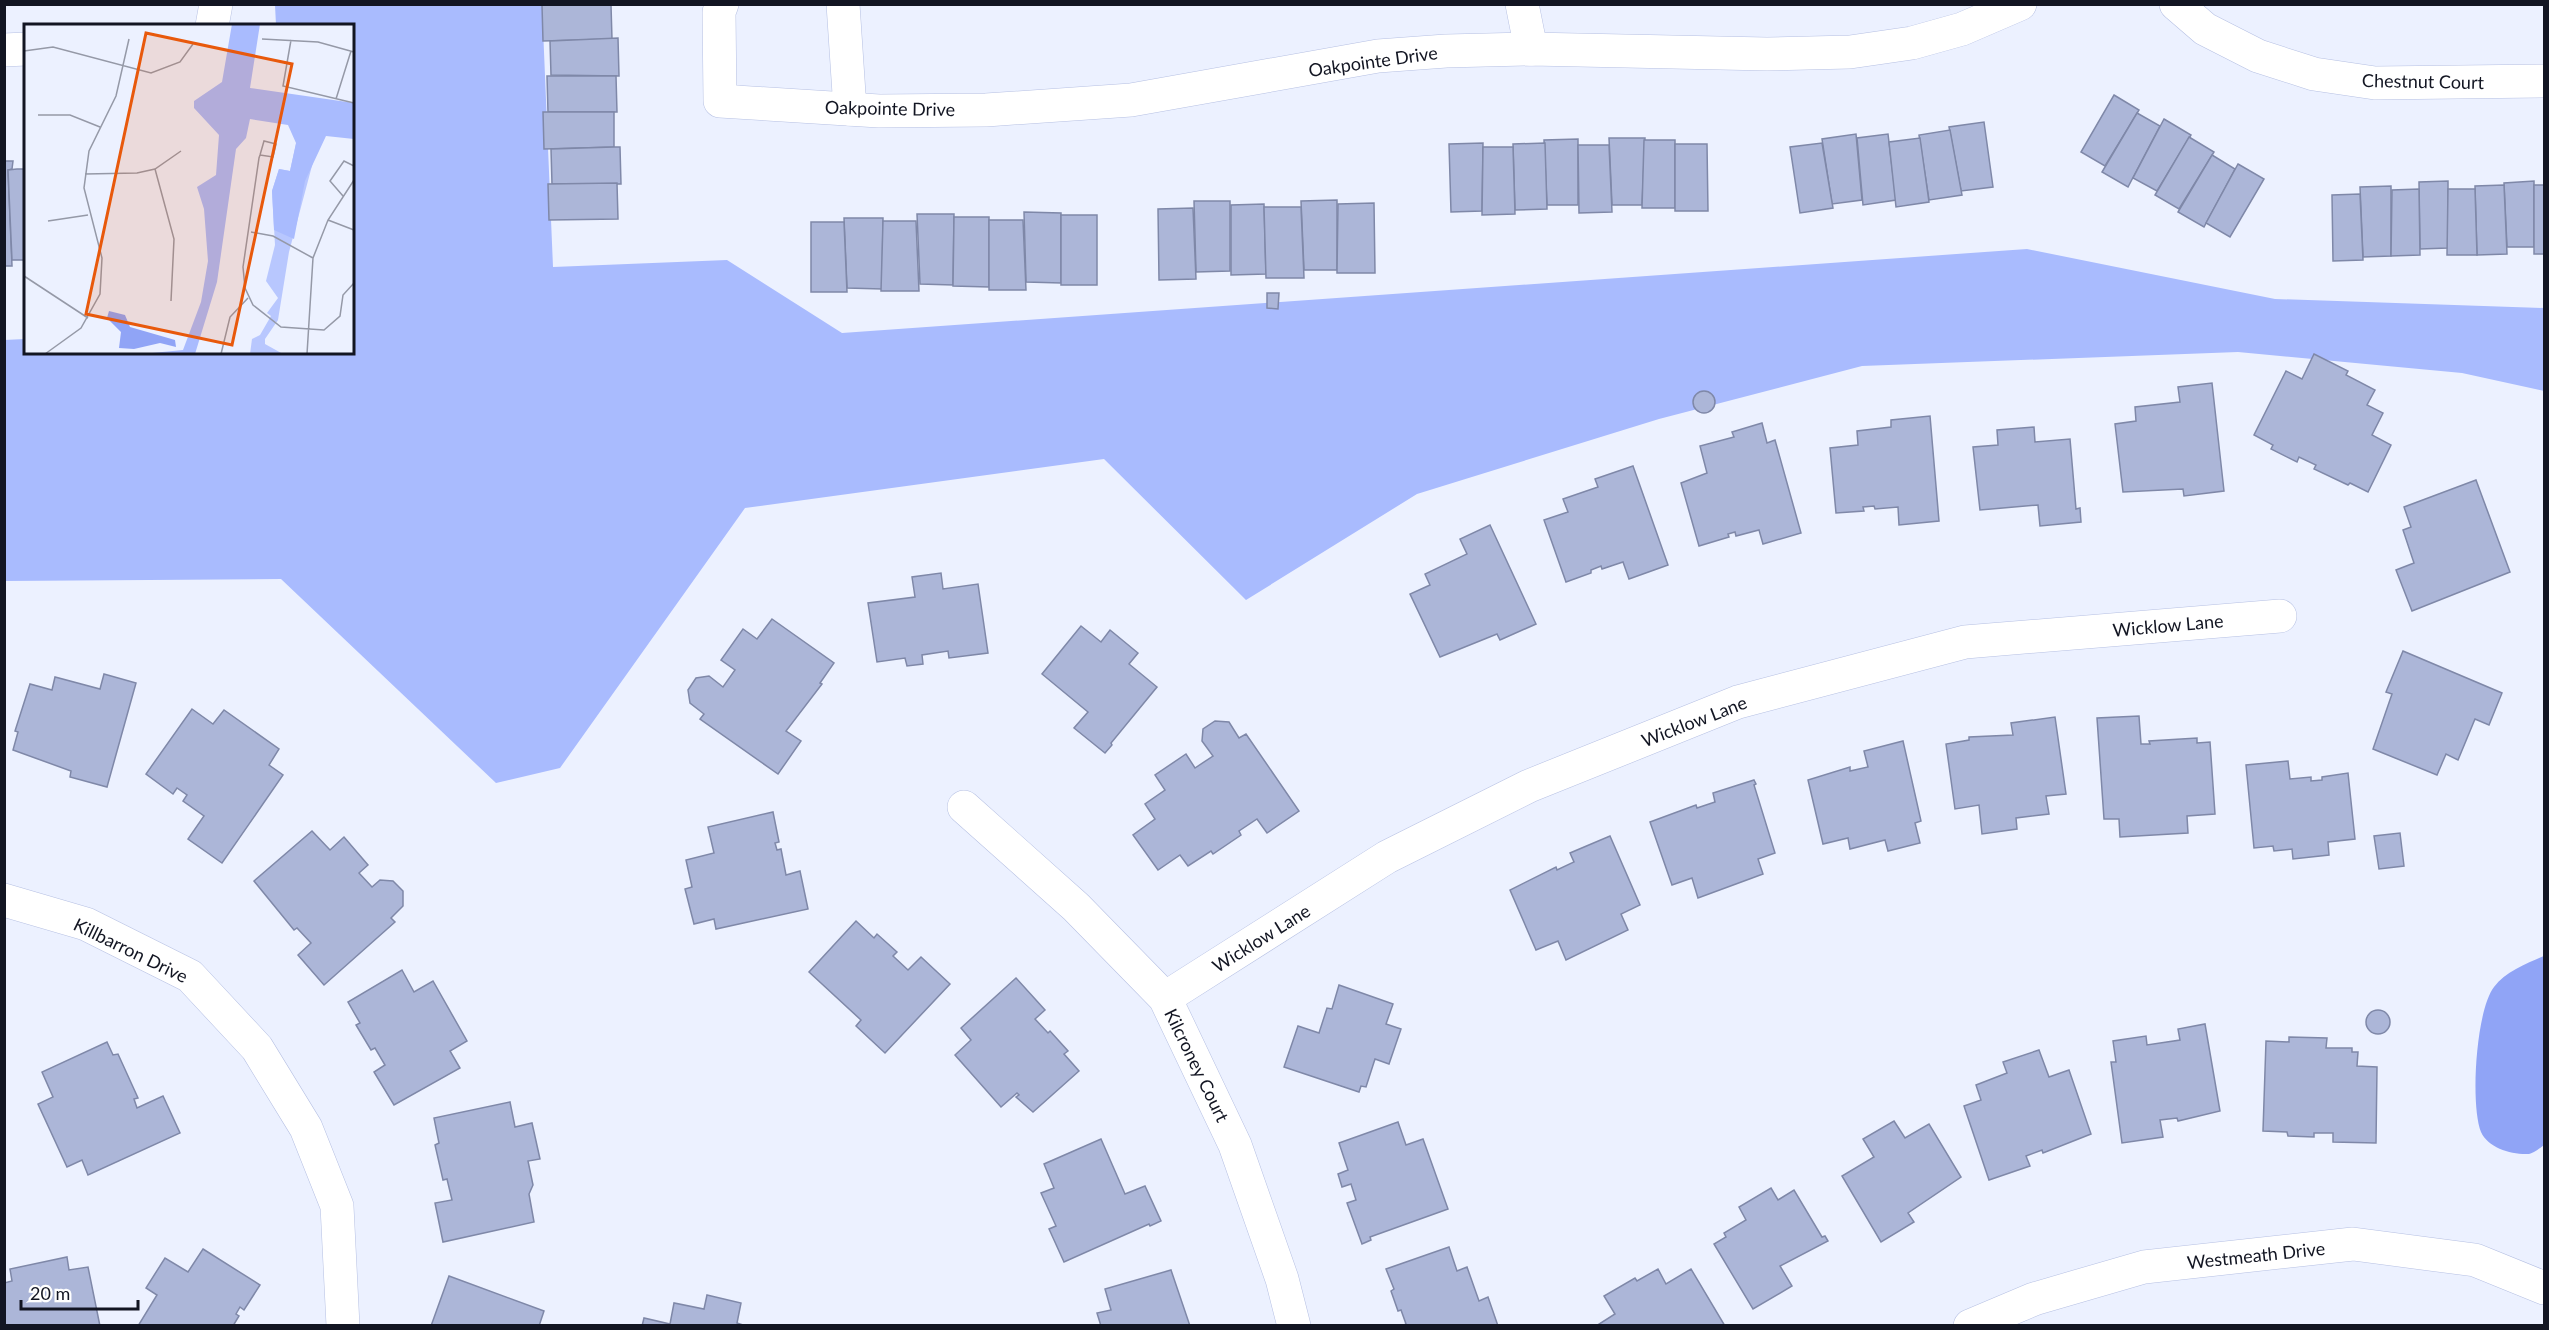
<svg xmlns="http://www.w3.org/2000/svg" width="2549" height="1330" viewBox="0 0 2549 1330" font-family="Lato,sans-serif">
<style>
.forest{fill:#a9bbfe}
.water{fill:#90a4f6}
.building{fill:#acb6d8;stroke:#7f88a8;stroke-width:1.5}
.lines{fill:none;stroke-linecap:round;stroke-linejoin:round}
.minor-casing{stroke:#b6c0e3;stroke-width:34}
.minor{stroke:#fff;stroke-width:33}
.labels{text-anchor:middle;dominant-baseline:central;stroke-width:5;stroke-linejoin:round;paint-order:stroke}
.street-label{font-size:18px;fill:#121522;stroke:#fff}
.inset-road{fill:none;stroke:#9599a7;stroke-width:1.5}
.view{fill:#e8590c;fill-opacity:0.15;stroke:#e8590c;stroke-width:3}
.inset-edge{fill:none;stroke:#121522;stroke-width:3}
</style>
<rect width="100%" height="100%" fill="#ecf1ff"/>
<path class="forest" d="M542 4 553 267 727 260 842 333 2027 249 2275 299 2544 308V391L2462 373 2238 352 1862 366 1659 419 1417 494 1246 600 1104 459 745 508 560 768 496 783 281 579 5 581 4 340 25 339 26 352H352V26L276 25 275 5Z"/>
<path class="water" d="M2544 956V1145C2540 1148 2534 1153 2529 1154 2512 1155 2488 1148 2481 1132 2470 1105 2476 1010 2494 987 2505 972 2528 963 2544 956Z"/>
<g class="building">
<path d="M542 5H611L612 39 543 41Z"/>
<path d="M618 38 619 76 551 75 550 41Z"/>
<path d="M547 76H616L617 112H548Z"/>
<path d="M2114 95 2139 110 2105 166 2081 152Z"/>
<path d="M543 112H614V147L544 149Z"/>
<path d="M2137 113 2160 126 2128 187 2102 172Z"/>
<path d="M2164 119 2191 135 2157 191 2133 178Z"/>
<path d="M1984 122 1993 187 1961 191 1949 127Z"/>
<path d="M1950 130 1962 195 1929 200 1919 135Z"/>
<path d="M1856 134 1862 200 1832 204 1822 139Z"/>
<path d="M1888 134 1896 200 1863 205 1857 138Z"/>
<path d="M2189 137 2214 152 2179 209 2155 195Z"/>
<path d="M1609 138H1645L1642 205H1612Z"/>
<path d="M1920 138 1929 202 1896 207 1889 142Z"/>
<path d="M1578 139V205H1547L1544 140Z"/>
<path d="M1644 140H1675V208H1642Z"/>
<path d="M1483 143 1482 211 1451 212 1449 144Z"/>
<path d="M1545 143 1547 209 1515 210 1513 144Z"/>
<path d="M1822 143 1833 208 1800 213 1790 147Z"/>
<path d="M1675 144H1707L1708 211H1675Z"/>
<path d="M1578 145H1609L1612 212 1579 213Z"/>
<path d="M614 147H620L621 184H552L551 149Z"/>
<path d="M1483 147H1513L1515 214 1482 215Z"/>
<path d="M2212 155 2235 169 2204 227 2178 212Z"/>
<path d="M4 161H13L12 169 8 170 12 266H4Z"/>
<path d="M2238 164 2264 179 2230 237 2206 223Z"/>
<path d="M17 169H26V260H12L8 170Z"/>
<path d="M2448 181V248L2420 249 2419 182Z"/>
<path d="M2534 181V247H2507L2504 183Z"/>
<path d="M617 183 618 219 549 220 548 184Z"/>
<path d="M2504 185 2507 254 2477 255 2475 186Z"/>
<rect x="2534" y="185" width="10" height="69"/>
<path d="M2391 186V256L2363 257 2360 187Z"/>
<path d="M2419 189 2420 255 2391 256 2392 190Z"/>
<path d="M2448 189H2475L2477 255H2447Z"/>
<path d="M2360 194 2363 260 2333 261 2332 195Z"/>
<path d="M1337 200V270H1304L1301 201Z"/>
<path d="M1194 201H1230V271L1196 272Z"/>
<path d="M1374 203 1375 273H1337L1338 204Z"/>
<path d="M1264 204 1266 274 1231 275V205Z"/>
<path d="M1264 207H1301L1304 278H1266Z"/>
<path d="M1193 208 1196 279 1159 280 1158 209Z"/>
<path d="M1024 212 1061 213V283L1026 282Z"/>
<path d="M917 214H954L953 285 920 284Z"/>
<rect x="1061" y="215" width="36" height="70"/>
<path d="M954 217H989V287L953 286Z"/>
<path d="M844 218H883L882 289 847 288Z"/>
<path d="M989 220H1023L1026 290H989Z"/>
<path d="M883 221H916L919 291H881Z"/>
<path d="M811 222H844L847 292H811Z"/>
<path d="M1267 293H1279L1278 309 1267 308Z"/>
<path d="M2314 354 2348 371 2346 375 2375 390 2367 405 2383 413 2372 435 2391 445 2368 492 2350 483 2348 485 2314 469 2316 465 2299 457 2297 462 2271 449 2273 445 2254 435 2286 371 2302 379Z"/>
<path d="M2212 383 2224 491 2184 496 2183 489 2123 492 2115 424 2136 421 2135 407 2180 402 2178 387Z"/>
<circle cx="1704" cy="402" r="11"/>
<path d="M1930 416 1939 521 1899 525 1898 507 1875 509 1874 506 1863 507 1864 511 1836 513 1830 448 1858 445 1857 431 1891 427V420Z"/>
<path d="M1762 423 1767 443 1775 440 1801 533 1763 544 1759 530 1736 536 1735 532 1728 534 1729 537 1699 546 1681 483 1707 473 1700 446 1734 437 1732 432Z"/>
<path d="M2034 427 2035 442 2070 439 2076 509 2080 508 2081 522 2040 526 2038 505 1980 510 1973 447 1998 445 1997 430Z"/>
<path d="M1633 466 1668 565 1629 579 1623 562 1602 569 1601 566 1591 570V573L1566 582 1544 520 1568 512 1563 499 1598 487 1595 479Z"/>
<path d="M2476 480 2510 572 2412 611 2396 570 2414 563 2403 530 2411 527 2404 507Z"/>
<path d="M1490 525 1536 624 1500 640 1497 634 1440 657 1410 594 1430 585 1425 574 1467 554 1460 539Z"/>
<path d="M941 573 943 589 978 584 988 653 949 658 948 651 922 655 923 664 907 666 905 658 877 662 868 603 915 597 912 577Z"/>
<path d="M772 619 834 663 820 683 822 684 786 731 801 741 778 774 700 719 704 714 690 703 688 690 696 678 709 676 723 687 735 670 721 660 743 629 757 639Z"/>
<path d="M1081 626 1101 642 1110 630 1138 653 1129 664 1157 687 1111 743 1112 745 1105 753 1074 728 1088 712 1042 674Z"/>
<path d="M2403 651 2502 693 2489 725 2475 719 2458 760 2446 754 2437 775 2373 749 2392 694 2386 692Z"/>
<path d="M104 674 136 683 107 787 70 777 71 771 13 750 18 732 15 731 30 684 52 690 55 677 100 689Z"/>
<path d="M192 709 213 724 224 710 279 749 269 765 283 775 222 863 188 839 204 816 183 801 187 795 177 788 173 794 146 774Z"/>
<path d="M2139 716 2141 744H2150L2149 741 2197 738V743L2210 742 2215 814 2187 816 2188 833 2120 837 2119 819H2104L2097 718Z"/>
<path d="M2055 717 2066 794 2046 796 2049 814 2016 818 2017 829 1982 834 1979 805 1955 809 1946 744 1969 740V737L2013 735 2011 723Z"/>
<path d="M1215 721 1229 722 1239 738 1246 734 1299 811 1267 833 1257 819 1239 831 1241 835 1213 854 1211 851 1188 866 1180 855 1158 870 1133 835 1155 819 1145 804 1165 790 1155 775 1186 754 1195 768 1213 756 1202 741 1203 729Z"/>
<path d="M1903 741 1921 821 1915 823 1920 843 1888 851 1885 840 1850 849 1848 838 1823 844 1808 780 1850 767V771L1868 767 1864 751Z"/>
<path d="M2288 761 2290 779 2311 777V781L2322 780V777L2348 773 2355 839 2328 842 2329 855 2293 859 2292 849 2274 851 2273 846 2254 848 2246 765Z"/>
<path d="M1754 780 1756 784 1754 785 1775 853 1758 859 1763 874 1698 898 1692 878 1672 885 1650 822 1696 805 1697 808 1715 802 1713 793Z"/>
<path d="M773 812 779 842 775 843 777 850 781 849 786 875 800 871 808 909 716 929 714 919 694 924 685 889 692 887 686 860 714 853 708 827Z"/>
<path d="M312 831 330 850 344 837 368 865 359 873 372 887 380 880 393 881 403 891V906L391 918 395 922 324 985 298 955 311 943 297 928 294 930 254 881Z"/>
<path d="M2400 833 2404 866 2379 869 2374 836Z"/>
<path d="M1610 836 1640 905 1621 914 1628 930 1566 960 1558 941 1536 950 1510 890 1556 867 1557 870 1574 862 1570 853Z"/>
<path d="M856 921 874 938 877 934 897 952 893 956 908 970 921 957 950 984 885 1053 856 1026 861 1020 809 972Z"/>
<path d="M402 970 414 992 433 981 467 1041 450 1051 460 1068 394 1105 374 1072 385 1065 375 1048 371 1050 356 1025 360 1023 348 1002Z"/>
<path d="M1016 978 1045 1010 1035 1019 1048 1033 1050 1031 1068 1051 1064 1054 1079 1071 1033 1112 1016 1097 1019 1095 1017 1093 1001 1107 955 1055 971 1040 961 1028Z"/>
<path d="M1339 985 1393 1004 1386 1024 1401 1029 1389 1064 1375 1059 1366 1087 1361 1086 1359 1092 1284 1067 1298 1026 1319 1033 1327 1008 1332 1009Z"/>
<circle cx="2378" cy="1022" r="12"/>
<path d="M2205 1024 2220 1111 2178 1121 2177 1118 2160 1120 2163 1137 2122 1143 2111 1062H2116L2113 1041 2146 1036 2147 1045 2180 1040 2178 1029Z"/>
<path d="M2289 1037 2327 1038 2326 1048H2352V1052H2358L2357 1066 2377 1067 2376 1143 2333 1142V1133H2314V1137L2288 1136 2287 1132 2263 1131 2266 1041 2289 1042Z"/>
<path d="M107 1042 113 1055 118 1054 138 1098 134 1099 137 1108 163 1096 180 1133 88 1175 82 1160 67 1167 38 1104 53 1097 42 1072Z"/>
<path d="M2039 1050 2049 1077 2069 1070 2091 1134 2043 1153 2042 1150 2026 1156 2030 1166 1989 1180 1964 1106 1981 1100 1976 1085 2007 1073 2003 1062Z"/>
<path d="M510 1102 515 1127 532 1123 540 1159 528 1161 533 1185 529 1194 534 1222 443 1242 435 1203 452 1200 447 1179 443 1180 435 1145 439 1143 434 1118Z"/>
<path d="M1894 1121 1905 1138 1929 1124 1961 1177 1908 1213 1914 1222 1881 1242 1842 1176 1874 1157 1863 1139Z"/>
<path d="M1398 1122 1406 1145 1423 1139 1448 1209 1370 1237 1371 1240 1362 1244 1347 1203 1356 1200 1351 1184 1342 1187 1338 1174 1348 1170 1339 1143Z"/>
<path d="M1101 1139 1125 1194 1145 1186 1161 1221 1150 1226 1149 1224 1064 1262 1049 1229 1056 1226 1041 1193 1054 1188 1044 1164Z"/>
<path d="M1771 1188 1778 1200 1794 1190 1822 1237 1825 1236 1828 1241 1780 1266 1792 1286 1753 1309 1714 1244 1726 1237 1724 1233 1746 1220 1739 1207Z"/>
<path d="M1449 1247 1457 1271 1467 1267 1479 1301 1488 1297 1498 1326H1402L1406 1324 1401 1310 1398 1311 1391 1291 1394 1289 1386 1269Z"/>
<path d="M203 1249 260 1285 244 1310 240 1307 236 1314 239 1316 233 1326H138L157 1295 146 1288 165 1258 188 1272Z"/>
<path d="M67 1257 69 1270 88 1267 100 1326H4V1283L12 1281 10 1269Z"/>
<path d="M1658 1269 1666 1284 1691 1269 1725 1326H1596L1615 1314 1604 1296 1635 1278 1637 1281Z"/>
<path d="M1171 1270 1190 1326H1101L1097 1313 1111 1310 1105 1289Z"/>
<path d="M449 1276 544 1311 539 1326H431Z"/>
<path d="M707 1295 741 1303 737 1323 746 1326H642L644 1318 670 1324 674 1303 704 1309Z"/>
</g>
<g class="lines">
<g class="minor-casing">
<g id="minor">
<path d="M722 4 719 12 720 101 879 111 986 110 1131 100 1378 56 1446 51 1531 49 1767 54 1850 52 1912 43 1962 29 2020 4"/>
<path d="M843 4 850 109"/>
<path d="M1522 4 1531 49"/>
<path d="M2176 4 2205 29 2258 56 2314 74 2375 83 2544 81"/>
<path d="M212 26 216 4"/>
<path d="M4 50 26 49"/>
<path d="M964 807 1076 907 1165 998 1235 1145 1282 1279 1294 1326"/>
<path d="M4 900 86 924 190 976 257 1048 306 1128 337 1206 343 1326"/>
<path d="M1165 998 1387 857 1529 786 1738 702 1965 642 2280 616"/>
<path d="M1970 1326 2034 1299 2144 1267 2353 1244 2475 1260 2544 1288"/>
</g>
</g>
<use href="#minor" class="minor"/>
</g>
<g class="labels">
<g class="street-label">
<text transform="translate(1373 61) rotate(-8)">Oakpointe Drive</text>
<text transform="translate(2423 81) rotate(1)">Chestnut Court</text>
<text transform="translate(890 108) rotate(1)">Oakpointe Drive</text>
<text transform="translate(2168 625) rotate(-5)">Wicklow Lane</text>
<text transform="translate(1694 721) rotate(-21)">Wicklow Lane</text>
<text transform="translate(1261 938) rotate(-32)">Wicklow Lane</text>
<text transform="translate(131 950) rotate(26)">Killbarron Drive</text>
<text transform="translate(1197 1065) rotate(64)">Kilcroney Court</text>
<text transform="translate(2256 1255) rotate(-6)">Westmeath Drive</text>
</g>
</g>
<g transform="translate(24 24)">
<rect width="330" height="330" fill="#ecf1ff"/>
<path d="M272 120 289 138 265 228 254 296 241 315V320L259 330H226L228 315 236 311 247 292 243 289 254 274 242 257 251 221 248 167 255 145 266 147Z" fill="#b8c7fe"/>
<path d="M208 0H236L226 64 330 79V115L302 112 281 157 270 215 250 206 248 167 255 145 266 147 272 119 264 101 226 95 222 114 212 125 193 258 171 330H118L159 326 177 278 184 237 180 185 173 163 192 151 195 111 170 84V77L198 58Z" fill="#a9bbfe"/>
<path d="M85 287 101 291 106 303 151 316 152 323 136 319 110 325 95 324 97 308 83 294Z" fill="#90a4f6"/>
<path class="inset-road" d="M238 15 294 18 330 28M267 16 259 62 330 79M0 27 29 23 127 49 156 38 169 20M312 75 327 27M14 91H46L76 103M236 131 249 133 252 120 240 117 236 131 235 134 219 243 221 264 229 281 257 303 300 306 316 292 319 271 330 259M131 145 150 215 147 277M61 150 113 149 131 145 157 127M319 172 306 157 320 137 330 142M304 196 330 206M24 197 64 191M227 208 249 212 289 234M0 252 64 294M21 330 57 304 76 270 78 234 60 164 65 127 92 72 105 15M197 330 206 293 224 274M283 330 289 234 304 196 330 156"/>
<path class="view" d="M122 9 268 40 208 321 62 290Z"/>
<rect width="330" height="330" class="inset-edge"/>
</g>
<rect width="2549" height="1330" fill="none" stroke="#121522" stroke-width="12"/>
<path d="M21 1300v9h117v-9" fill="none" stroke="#121522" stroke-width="3"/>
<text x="30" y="1300" font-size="18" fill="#121522" stroke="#ffffff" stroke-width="4.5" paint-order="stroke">20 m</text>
</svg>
